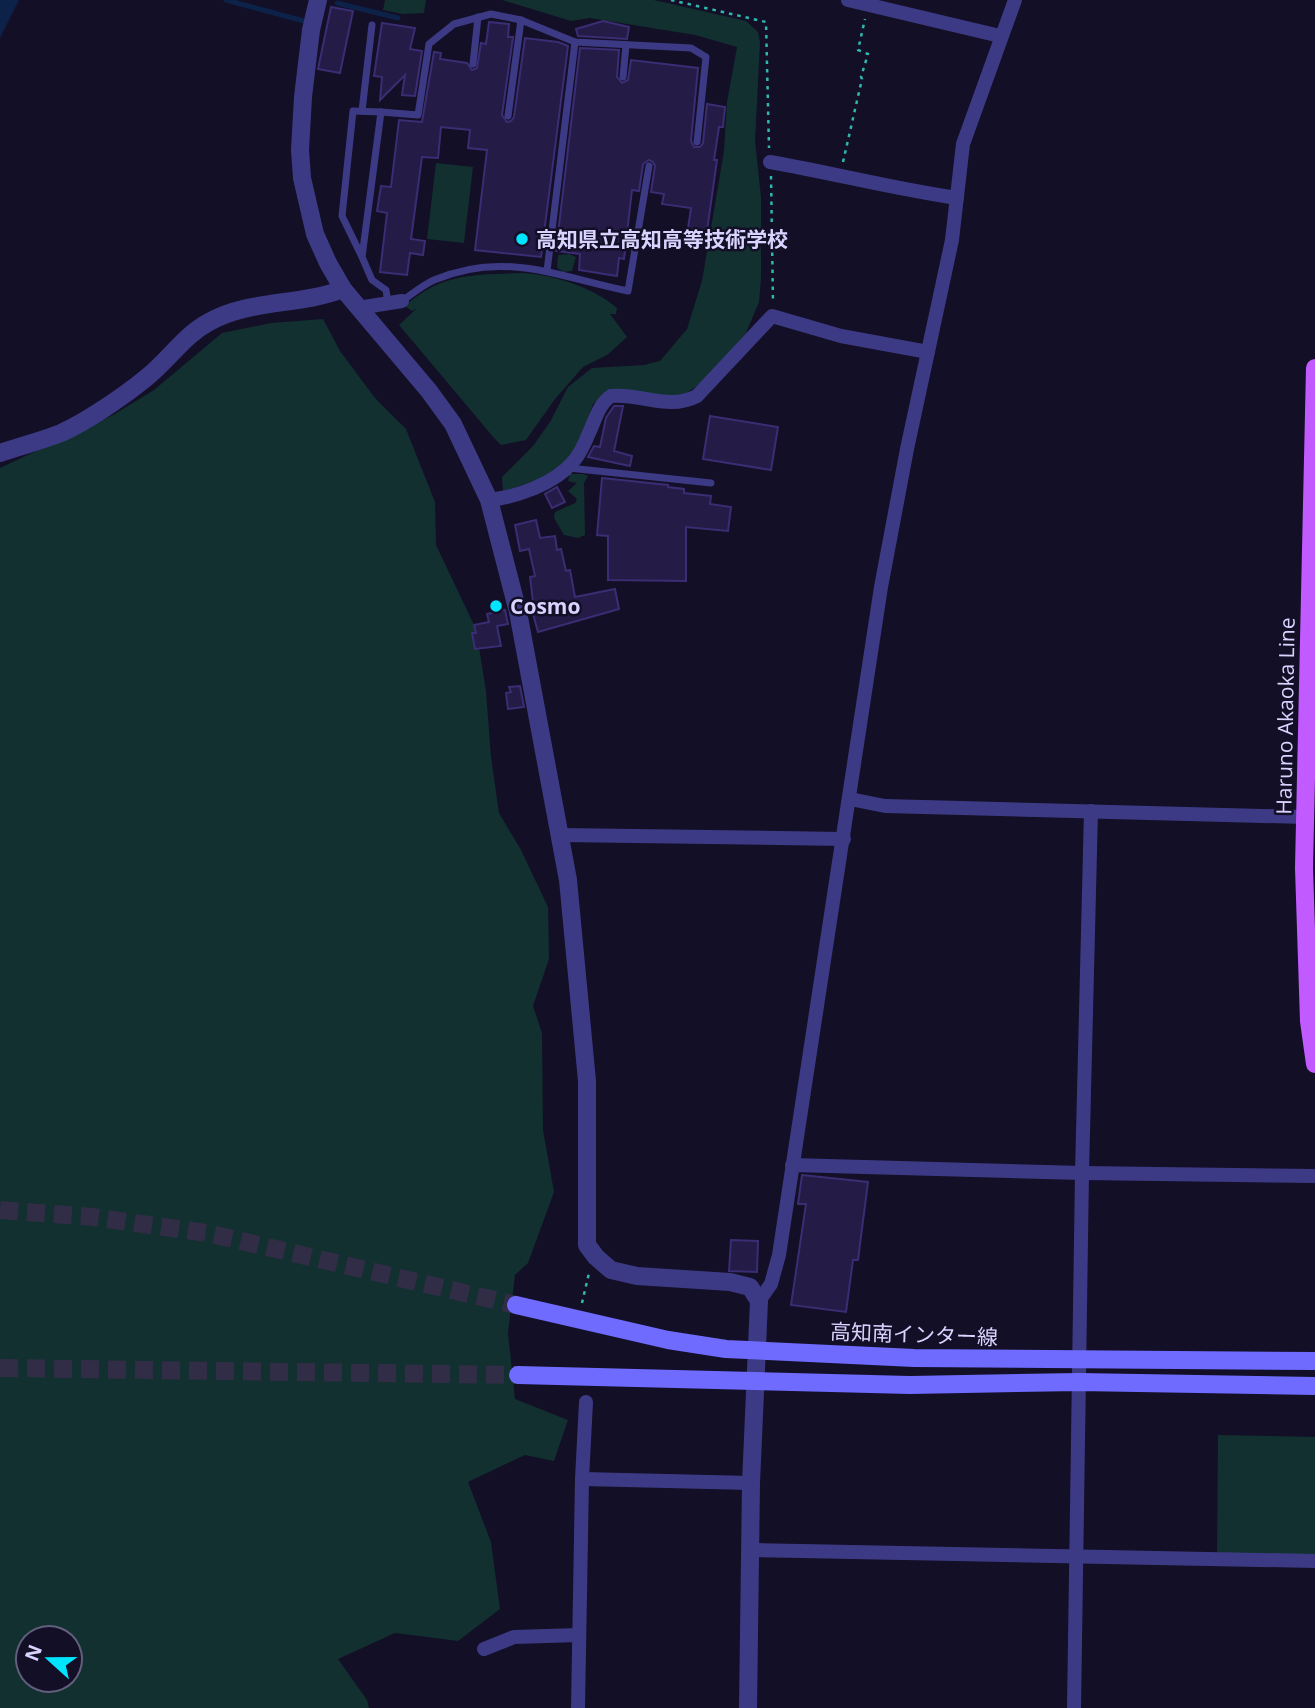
<svg xmlns="http://www.w3.org/2000/svg" width="1315" height="1708" viewBox="0 0 1315 1708" font-family="'Open Sans','Noto Sans JP',sans-serif">
<style>
.green{fill:#12302f;fill-rule:evenodd}
.water{fill:#0c2248}
.lines{fill:none;stroke-linecap:round;stroke-linejoin:round}
.stream{stroke:#0c2248;stroke-width:5}
.building{fill:#241b47;stroke:#3b2d73;stroke-width:2}
.secondary-tunnel{stroke:#312d47;stroke-width:18;stroke-dasharray:18 9;stroke-linecap:butt}
.path{stroke:#2fb8b0;stroke-width:2.5;stroke-dasharray:3.5 5;stroke-linecap:butt}
.service{stroke:#3d3a85;stroke-width:7}
.minor{stroke:#3d3a85;stroke-width:14}
.tertiary{stroke:#3d3a85;stroke-width:18}
.secondary{stroke:#6f6bff;stroke-width:18}
.primary{stroke:#c25bff;stroke-width:18}
.poi-dot{fill:#00e5ff;stroke:#130f26;stroke-width:2.5}
.labels{text-anchor:middle;dominant-baseline:central;stroke-width:5;stroke-linejoin:round;paint-order:stroke}
.poi-label{font-size:21px;font-weight:bold;fill:#d9d4ff;stroke:#130f26;text-anchor:start}
.street-label{font-size:21px;fill:#d9d4ff;stroke:#130f26}
</style>
<rect width="100%" height="100%" fill="#130f26"/>
<g class="green">
<path d="M385 0H426L424 13 403 14 383 10Z"/>
<path d="M502 0H654L746 21 758 32 760 42 755 141 761 197V279L759 302 746 333 713 375 685 394 663 397 612 389 593 404 577 449 554 472 537 481 503 491 502 477 533 446 550 422 568 387 592 368 644 365 660 361 687 329 702 281 724 151 727 102 737 47 695 35 590 18 571 21Z"/>
<path d="M436 163 473 167 464 243 427 239Z"/>
<path d="M569 254 576 257 572 271 564 272 557 268 558 255Z"/>
<path d="M523 273C554 275 593 287 617 308L616 314H610L627 337 607 355 583 367 555 399 526 440 501 445 494 438 399 325 417 308 412 311 405 306C443 272 474 275 523 273Z"/>
<path d="M323 319 340 351 375 398 406 429 435 502 436 545 476 629 486 691 491 757 499 813 521 850 548 907 549 959 533 1006 542 1033 543 1130 554 1192 528 1263 515 1275 508 1333 515 1399 568 1420 554 1461 525 1455 468 1482 491 1542 500 1609 458 1641 395 1633 338 1659 367 1700 369 1708H0V468L113 415 154 390 222 333 271 323ZM28 1638H70V1680H28Z"/>
<path d="M570 474H583L588 476 584 483 585 535 578 538 564 535 554 518 555 512 575 503 577 499 568 491 577 483 568 481Z"/>
<path d="M1218 1435 1315 1437V1557L1217 1556Z"/>
</g>
<path class="water" d="M0 0H19L0 38Z"/>
<g class="lines">
<g class="stream">
<path d="M226 0 304 21"/>
<path d="M337 3 398 18"/>
</g>
</g>
<g class="building">
<path d="M331 7 353 11 340 73 318 69Z"/>
<path d="M603 21 629 27 627 39 578 36 576 29Z"/>
<path d="M489 22 509 24 508 37H513L502 115 507 122 511 121 514 117 525 38 558 42 568 46 541 257 475 250 487 150 468 148 470 130 441 127 438 158 422 157 411 239 425 241 423 255 410 253 407 275 380 272 387 213 377 211 381 186 391 187 399 120 422 122 434 52 441 53 440 59 467 63 472 70 477 68 481 43 486 44Z"/>
<path d="M382 23 415 28 410 49 422 51 415 96 402 95 405 75 380 100 382 77 374 76Z"/>
<path d="M580 48 619 50 617 77 622 83 628 80 631 60 698 68 691 141 694 147H700L703 143 707 104 725 107 723 127H719L714 160H717L705 245 686 242 691 208 662 204 664 194 651 192 655 166 653 162 649 160 643 164 639 191 632 190 624 259 619 258 617 276 579 270 580 254 556 251Z"/>
<path d="M614 406H623L614 451 632 456 630 466 588 457 594 446 600 447 606 418Z"/>
<path d="M710 416 778 427 771 470 703 459Z"/>
<path d="M602 478 668 485V487L684 489V493L711 496 710 504 731 507 728 531 686 527V581L608 580V536L597 535Z"/>
<path d="M557 487 565 502 552 508 545 494Z"/>
<path d="M536 520 540 538 555 536 557 550 561 549 566 571 570 570 575 597 615 589 619 609 538 632 530 603 533 602 530 577 535 576 529 549 520 551 515 525Z"/>
<path d="M505 610 508 624 497 626 501 646 475 649 472 633H476L474 625 489 622 487 614Z"/>
<path d="M520 686 524 707 508 709 506 693 511 692 509 687Z"/>
<path d="M802 1175 868 1182 858 1260H853L846 1312 791 1305 806 1204H798Z"/>
<path d="M731 1240 758 1241 757 1272 729 1271Z"/>
</g>
<g class="lines">
<g class="secondary-tunnel">
<path d="M0 1210 93 1217 207 1233 516 1305"/>
<path d="M0 1368 518 1375"/>
</g>
<g class="path">
<path d="M671 0 766 22 769 148"/>
<path d="M843 162 862 79 861 77 868 54 858 50 865 19"/>
<path d="M771 176 773 302"/>
<path d="M582 1303 589 1273"/>
</g>
<g class="service">
<path d="M473 64 478 17"/>
<path d="M623 77 626 45"/>
<path d="M362 111 372 25"/>
<path d="M381 112 418 115 429 44 454 24 491 14 521 20 575 42 691 48 706 57 697 142"/>
<path d="M508 116 521 20"/>
<path d="M362 257 342 216 353 111 381 112 362 257 372 280 386 290 388 303"/>
<path d="M547 271 575 42"/>
<path d="M402 301C412 294 423 285 434 280 505 250 559 277 628 291L649 166"/>
<path d="M569 468 711 483"/>
</g>
<g class="minor">
<path d="M848 0 1000 36"/>
<path d="M770 162C833 173 894 189 957 198"/>
<path d="M358 308 402 301"/>
<path d="M489 500C517 497 554 484 573 462 580 454 585 443 589 433 595 420 599 404 611 396 641 393 668 411 697 396L772 316 841 336 928 352"/>
<path d="M850 799 885 806 1305 817"/>
<path d="M561 835 844 839"/>
<path d="M792 1165 1082 1173 1315 1176"/>
<path d="M759 1301 771 1284 779 1255 881 587 907 449 952 240 963 144 1015 0"/>
<path d="M582 1479 751 1483"/>
<path d="M751 1550 1315 1561"/>
<path d="M484 1649 514 1637 579 1635"/>
<path d="M578 1708 582 1479 586 1402"/>
<path d="M1074 1708 1082 1173 1091 811"/>
</g>
<g class="tertiary">
<path d="M318 0 311 30 303 97 300 150 302 178 315 234 328 263 343 289 429 391 453 424 489 500 518 612 568 880 587 1081V1245L596 1257 611 1270 637 1276 730 1282 750 1287 759 1301 751 1483 748 1708"/>
<path d="M0 453C20 446 41 441 61 433 86 422 124 396 146 378 169 360 183 336 209 322 250 299 300 306 343 289"/>
</g>
<g class="secondary">
<path d="M516 1305 668 1340 726 1349 914 1358 1315 1361"/>
<path d="M518 1375 910 1385 1079 1382 1315 1386"/>
</g>
<path class="primary" d="M1315 368 1304 868 1309 1021 1315 1064"/>
</g>
<g class="poi-dot">
<circle cx="522" cy="239" r="7"/>
<circle cx="496" cy="606" r="7"/>
</g>
<g class="labels">
<g class="poi-label">
<text x="536" y="239">高知県立高知高等技術学校</text>
<text x="510" y="606">Cosmo</text>
</g>
<g class="street-label">
<text transform="translate(1285 716) rotate(-89)">Haruno Akaoka Line</text>
<text transform="translate(914 1334) rotate(2)">高知南インター線</text>
</g>
</g>
<g transform="translate(49 1659) rotate(291)"><circle r="33" fill="#130f26" stroke="#625e7d" stroke-width="2"/>
<path d="M0-5L12 26L0 18L-12 26Z" fill="#00e5ff"/>
<text y="-10" font-size="19" font-weight="bold" text-anchor="middle" fill="#d9d4ff">N</text>
</g>
</svg>
